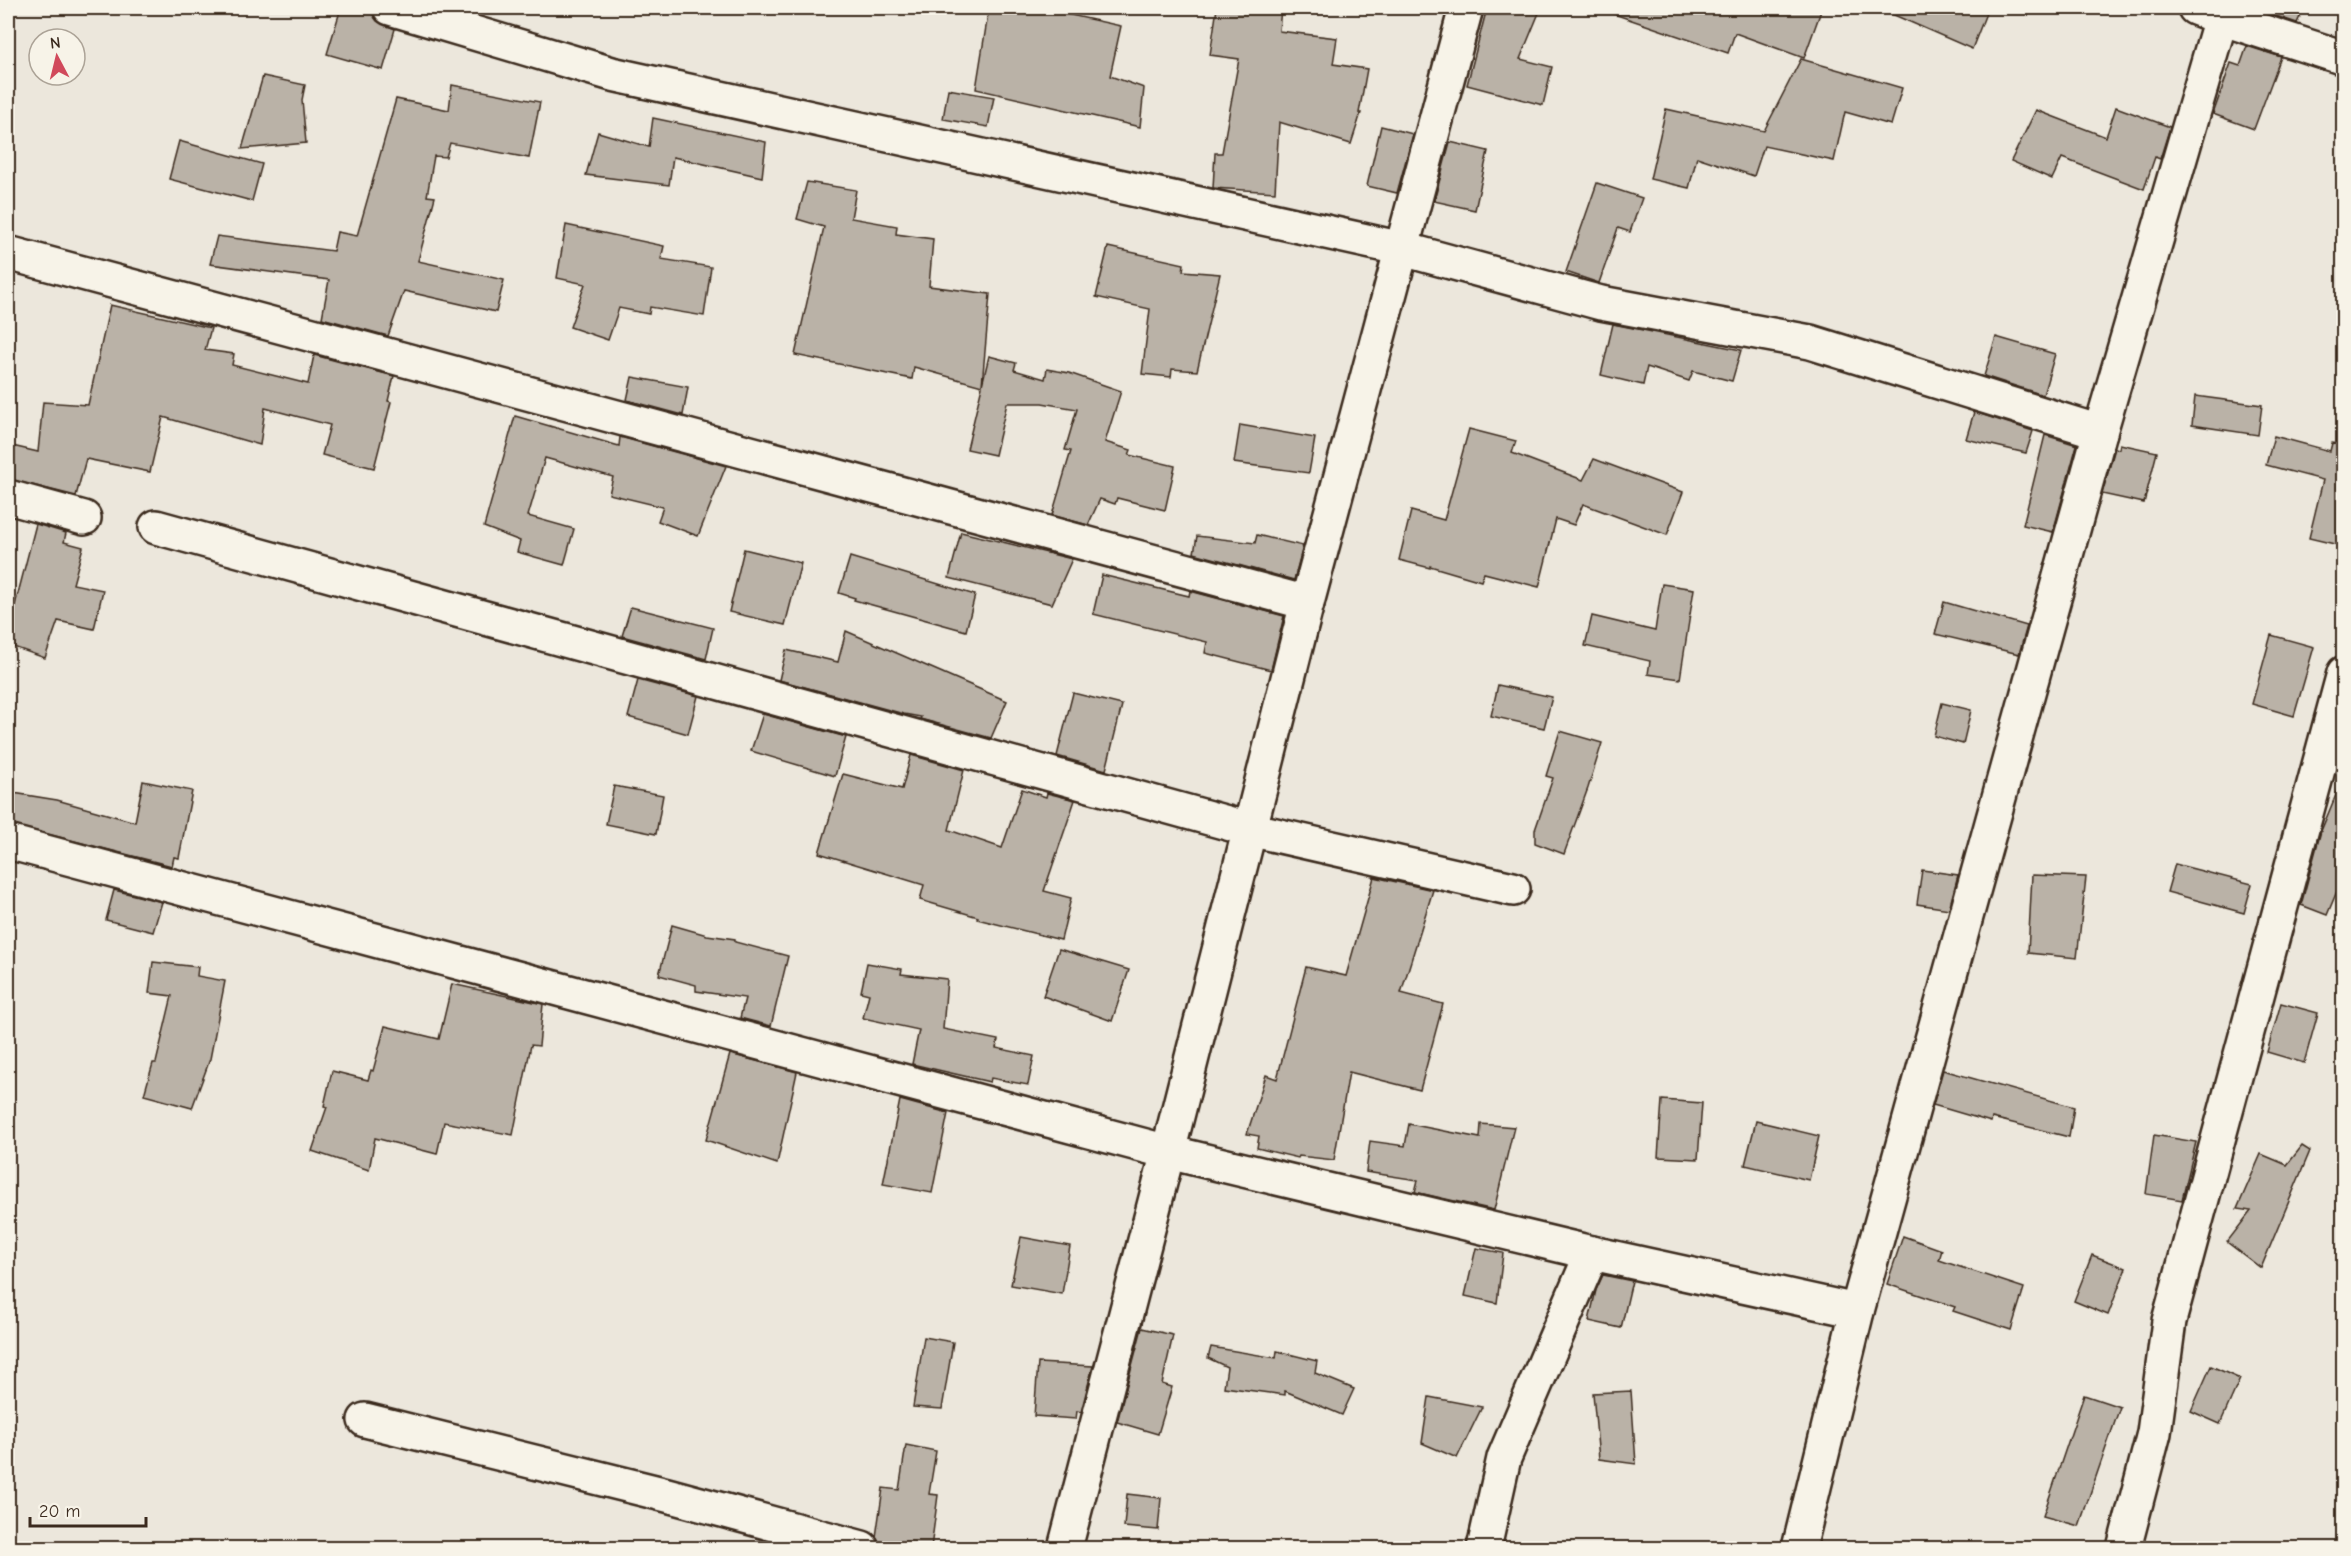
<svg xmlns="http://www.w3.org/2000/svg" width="2351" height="1556" viewBox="0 0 2351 1556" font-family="'Comic Neue',sans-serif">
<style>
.building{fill:#bab2a7;stroke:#3b2a1e;stroke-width:1.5}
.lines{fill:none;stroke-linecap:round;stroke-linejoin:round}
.minor-casing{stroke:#3b2a1e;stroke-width:38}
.minor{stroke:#f7f3e8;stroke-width:33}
</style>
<rect width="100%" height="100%" fill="#ece7dc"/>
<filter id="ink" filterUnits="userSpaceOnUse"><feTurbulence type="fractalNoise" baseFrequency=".0167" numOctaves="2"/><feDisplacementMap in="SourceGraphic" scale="12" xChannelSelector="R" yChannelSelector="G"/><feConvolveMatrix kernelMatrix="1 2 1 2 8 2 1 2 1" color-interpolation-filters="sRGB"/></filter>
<g filter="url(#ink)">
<g class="building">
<path d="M341 8H372V13L377 21 395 29 383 70 327 54Z"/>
<path d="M989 8H1039L1121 26 1110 76 1144 88 1140 127 976 89Z"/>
<path d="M1217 8H1281L1279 31 1337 38 1333 64 1367 69 1359 113H1361L1351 144 1279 122 1275 192 1213 188 1215 153H1222L1239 59 1210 55Z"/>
<path d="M1487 8H1541L1520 59 1552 67 1543 105 1467 85Z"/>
<path d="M1612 8H1822L1804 58 1735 33 1728 53 1611 13Z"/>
<path d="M1878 8H1988L1972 49Z"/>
<path d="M2262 8H2304L2297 23 2261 11Z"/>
<path d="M2247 46 2281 57 2254 129 2213 114 2231 63 2240 66Z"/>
<path d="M1801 59 1902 88 1891 125 1845 112 1834 161 1764 146 1754 176 1697 157 1689 188 1650 179 1666 109 1764 131Z"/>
<path d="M263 76 305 85 302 100 306 143 242 149Z"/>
<path d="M452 85 540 102 529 158 450 143 446 157 434 156 427 196 435 197 418 261 504 280 496 312 404 291 388 336 322 318 329 280 210 264 217 236 333 251 337 232 357 236 396 99 449 110Z"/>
<path d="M948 89 994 97 988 127 943 119Z"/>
<path d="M2116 107 2170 127 2160 159 2155 157 2144 189 2062 158 2052 179 2011 161 2036 110 2106 137Z"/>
<path d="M653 118 766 142 762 177 673 157 669 185 586 175 598 132 649 147Z"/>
<path d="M1381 126 1413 134 1397 193 1367 186Z"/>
<path d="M179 141 262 164 252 201 169 179Z"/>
<path d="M1450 142 1488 151 1475 210 1434 201Z"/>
<path d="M807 182 856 190 851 218 897 226 896 234 933 239 929 286 990 294 982 385 989 356 1016 363 1014 370 1045 379 1047 369 1069 373 1121 391 1105 442 1131 450 1129 455 1175 466 1165 510 1117 498 1115 504 1100 499 1088 525 1052 515 1071 451 1065 450 1077 409 1042 403H1007L995 455 967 449 982 386 914 367 912 379 795 355 824 227 797 219Z"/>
<path d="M1597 183 1642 198 1630 232 1618 228 1599 283 1566 272Z"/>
<path d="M566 225 664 246 661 259 711 267 704 316 650 307 649 314 619 308 608 340 570 327 585 284 557 278Z"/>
<path d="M1108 247 1184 264 1183 271 1220 274 1197 371 1172 369 1171 377 1142 374 1150 309 1096 297Z"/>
<path d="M110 305 211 328 205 350 234 354 232 365 308 384 314 355 394 376 388 401 391 402 374 468 322 455 330 425 265 408 260 445 163 417 150 472 86 459 76 496 8 479V445L38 452 43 402 88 405Z"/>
<path d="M1613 324 1741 350 1732 381 1693 371 1689 381 1647 367 1643 385 1601 375Z"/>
<path d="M1996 337 2055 354 2043 395 1984 376Z"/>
<path d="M632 377 688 387 683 415 627 400Z"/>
<path d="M2195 396 2262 405 2258 435 2192 425Z"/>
<path d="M1974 412 2033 431 2026 453 1966 439Z"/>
<path d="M515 416 619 446 620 437 726 466 698 536 658 521 663 507 609 494 613 477 545 458 528 516 574 529 564 565 517 552 520 541 484 527Z"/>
<path d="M1240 425 1315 438 1309 473 1234 463Z"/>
<path d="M1469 429 1516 441 1512 453 1583 480 1594 459 1683 492 1667 535 1583 504 1574 525 1556 519 1539 587 1484 573 1481 581 1430 566V568L1399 560 1411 511 1444 520Z"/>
<path d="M2045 435 2077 445 2053 532 2023 525Z"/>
<path d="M2274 436 2330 451 2332 443 2343 444V546L2309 538 2323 480 2266 465Z"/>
<path d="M2120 444 2157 452 2144 503 2102 494 2115 448 2119 449Z"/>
<path d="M36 524 66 533 64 542 83 547 73 584 103 590 94 629 58 621 45 658 8 645V607L14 609Z"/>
<path d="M961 532 1072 559 1052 604 949 578Z"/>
<path d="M1257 535 1303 546 1294 580 1194 553 1197 536 1255 543Z"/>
<path d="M744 549 801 563 785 625 729 612Z"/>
<path d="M850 557 975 595 966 631 854 600 855 598 839 593Z"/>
<path d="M1102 575 1189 596 1190 591 1284 616 1271 670 1205 653 1207 642 1093 614Z"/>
<path d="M1662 584 1694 589 1680 679 1648 674 1650 661 1585 646 1592 616 1655 631Z"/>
<path d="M1944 602 2027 626 2019 654 1935 634Z"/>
<path d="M631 607 713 628 706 659 622 636Z"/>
<path d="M846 631 1007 701 991 738 920 719 921 717 904 714 779 680 786 650 838 662Z"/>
<path d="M2271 635 2314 647 2294 716 2252 704Z"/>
<path d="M638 680 698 696 688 734 628 717Z"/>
<path d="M1498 685 1552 697 1544 728 1491 716Z"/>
<path d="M1073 693 1122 705 1106 770 1057 756Z"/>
<path d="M1942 703 1971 710 1963 744 1934 736Z"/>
<path d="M763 714 846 737 835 776 751 751Z"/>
<path d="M1560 731 1602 743 1588 788 1564 854 1535 843V830L1553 778 1546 776Z"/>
<path d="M911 755 964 770 949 830 1002 848 1022 789 1046 797 1047 793 1075 800 1044 891 1071 898 1061 940 977 919 978 917 920 900 924 885 819 853 843 774 902 789Z"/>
<path d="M2343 778V877L2327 915 2301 905 2321 831Z"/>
<path d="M143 781 192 791 179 858 174 857 172 866 8 824V796L13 797V793L57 800 135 822Z"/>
<path d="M614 786 663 795 656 834 606 824Z"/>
<path d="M2175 864 2252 884 2244 913 2167 892Z"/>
<path d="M1922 870 1958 875 1949 909 1917 904Z"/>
<path d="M2032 875 2086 877 2077 958 2028 953Z"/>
<path d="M1374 877 1433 890 1401 993 1443 1004 1420 1090 1349 1072 1334 1160 1299 1156 1298 1158 1257 1148 1259 1136 1247 1134 1266 1075 1277 1079 1306 967 1346 976Z"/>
<path d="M114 890 162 902 153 932 106 920Z"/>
<path d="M672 925 707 935 735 939V942L788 956 771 1026 740 1018 745 998 696 991V985L659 975Z"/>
<path d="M1059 949 1129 970 1112 1021 1043 996Z"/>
<path d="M153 962 198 967 197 976 225 981 210 1059 192 1108 144 1095 153 1063H156L172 996 149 993Z"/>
<path d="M867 963 902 969 901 974 947 979 943 1029 998 1040 996 1048 1034 1056 1028 1085 991 1078 990 1082 912 1064 919 1030 863 1018 869 994 861 992Z"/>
<path d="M452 984 543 1004 539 1046 531 1045 513 1135 444 1122 437 1154 375 1138 369 1170 312 1151 327 1107 324 1106 332 1071 368 1080 371 1070 373 1071 385 1026 439 1039Z"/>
<path d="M2281 1003 2318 1013 2304 1063 2267 1052Z"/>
<path d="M730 1054 797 1072 777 1164 706 1140Z"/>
<path d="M1943 1070 2074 1107 2069 1137 1992 1118 1991 1122 1933 1105Z"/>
<path d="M900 1100 948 1113 932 1193 883 1184Z"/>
<path d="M1662 1100 1702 1103 1698 1159 1658 1157Z"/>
<path d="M1756 1121 1819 1136 1809 1180 1745 1165Z"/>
<path d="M1409 1124 1480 1138 1481 1124 1514 1127 1494 1210 1415 1192 1418 1180 1366 1172 1370 1141 1405 1146Z"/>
<path d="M2154 1135 2196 1142 2182 1200 2146 1194Z"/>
<path d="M2302 1146 2310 1151 2261 1268 2227 1242 2251 1211 2237 1209 2261 1154 2287 1165Z"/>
<path d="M1903 1236 1942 1250 1939 1260 2024 1288 2011 1330 1953 1311 1955 1307 1887 1284Z"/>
<path d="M1021 1237 1070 1246 1062 1294 1011 1285Z"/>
<path d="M1476 1248 1503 1253 1497 1303 1465 1296Z"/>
<path d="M2092 1255 2126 1268 2108 1315 2074 1301Z"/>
<path d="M1603 1275 1632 1281 1621 1328 1589 1321 1596 1290Z"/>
<path d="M1142 1328 1173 1335 1162 1384 1172 1387 1158 1434 1117 1422Z"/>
<path d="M924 1337 953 1342 942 1409 913 1407Z"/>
<path d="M1211 1347 1276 1358 1277 1351 1317 1361 1315 1373 1354 1389 1342 1415 1285 1391V1395L1224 1387 1227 1367 1208 1358Z"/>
<path d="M1038 1363 1093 1366 1081 1412 1077 1411 1076 1419 1034 1416Z"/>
<path d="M2211 1366 2240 1379 2220 1424 2191 1411Z"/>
<path d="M1631 1391 1636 1464 1599 1459 1593 1393Z"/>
<path d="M2084 1395 2120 1407 2079 1526 2043 1516Z"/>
<path d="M1429 1397 1482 1407 1457 1458 1422 1443Z"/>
<path d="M906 1445 936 1451 929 1494 938 1495 931 1548H880L876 1537 883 1488 899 1490Z"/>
<path d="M1127 1494 1161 1498 1158 1530 1124 1527Z"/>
</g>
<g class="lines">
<g class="minor-casing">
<g id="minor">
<path d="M390 8 612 74 1403 249 1601 303 1810 342 2100 432"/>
<path d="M2195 8 2221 18 2344 58"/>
<path d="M8 253 1307 603"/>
<path d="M8 497 84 518"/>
<path d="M156 527 1249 829 1513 889"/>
<path d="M8 842 1168 1152 1592 1253 1857 1311"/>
<path d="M365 1420 667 1495 862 1548"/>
<path d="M1065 1548 1168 1152 1307 603 1466 8"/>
<path d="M1484 1548 1504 1458 1592 1253"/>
<path d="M1799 1548 1857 1311 2100 432 2221 18"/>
<path d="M2124 1548 2154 1433 2169 1321 2344 673"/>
</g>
</g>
<use href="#minor" class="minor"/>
</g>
</g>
<rect width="2351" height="1556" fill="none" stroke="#f7f3e8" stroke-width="30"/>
<rect x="15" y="15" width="2321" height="1526" fill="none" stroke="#3b2a1e" stroke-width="2" filter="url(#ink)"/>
<g transform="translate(57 57) rotate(353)"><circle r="28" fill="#f7f3e8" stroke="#aca397" stroke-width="1.5"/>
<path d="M0-4.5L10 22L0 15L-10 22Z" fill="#d1495b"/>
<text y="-9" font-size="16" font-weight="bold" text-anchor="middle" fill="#3b2a1e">N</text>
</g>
<path d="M30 1517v9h116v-9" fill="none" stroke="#3b2a1e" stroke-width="3"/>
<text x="39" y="1517" font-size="18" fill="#3b2a1e" stroke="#f7f3e8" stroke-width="4.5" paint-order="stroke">20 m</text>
</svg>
